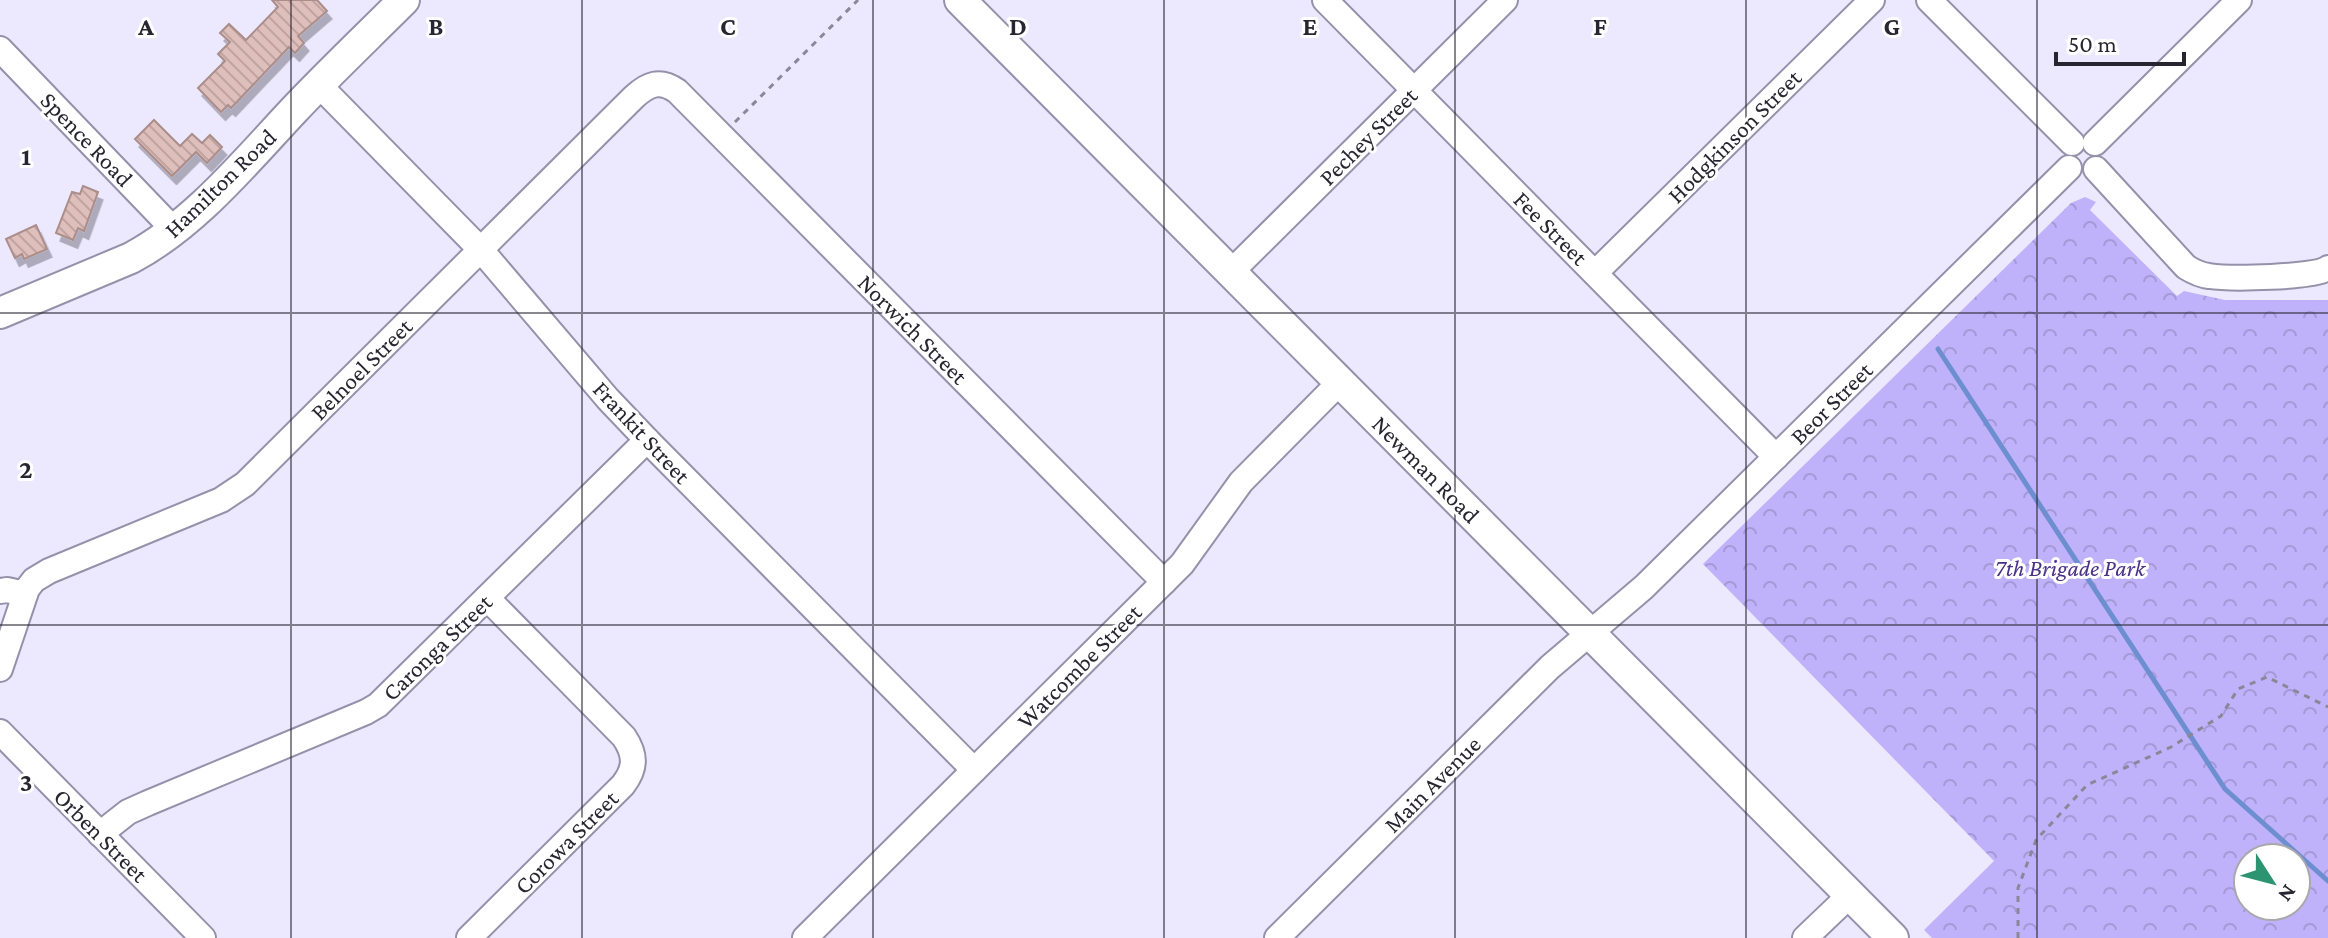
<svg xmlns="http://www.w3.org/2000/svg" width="2328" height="938" viewBox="0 0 2328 938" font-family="'Crimson Pro',serif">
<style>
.park{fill:url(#park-crowns);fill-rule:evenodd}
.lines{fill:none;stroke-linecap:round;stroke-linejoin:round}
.stream{stroke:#6d8ecf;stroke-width:5}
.building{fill:url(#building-back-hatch);stroke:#ab8d8a;stroke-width:2;filter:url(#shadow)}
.minor-casing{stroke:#9591aa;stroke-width:28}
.major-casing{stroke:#9591aa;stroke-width:34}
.path{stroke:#8a8798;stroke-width:3;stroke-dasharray:6 6;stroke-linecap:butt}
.minor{stroke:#fff;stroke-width:24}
.major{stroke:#fff;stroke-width:30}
.grid{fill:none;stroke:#27252f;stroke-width:2;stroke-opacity:0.55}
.labels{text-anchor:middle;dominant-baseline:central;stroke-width:6;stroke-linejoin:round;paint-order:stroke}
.street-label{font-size:24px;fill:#27252f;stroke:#fff}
.park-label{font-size:24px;font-style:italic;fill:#4a3186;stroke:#fff}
.grid-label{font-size:26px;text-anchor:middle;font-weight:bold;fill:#27252f;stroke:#fff;stroke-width:6;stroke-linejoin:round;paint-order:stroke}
</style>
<defs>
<pattern id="park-crowns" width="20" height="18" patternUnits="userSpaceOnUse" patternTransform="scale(2)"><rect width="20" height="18" fill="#bfb2fa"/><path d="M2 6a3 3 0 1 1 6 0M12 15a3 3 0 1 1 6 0" fill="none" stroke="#a499d7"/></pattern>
<pattern id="building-back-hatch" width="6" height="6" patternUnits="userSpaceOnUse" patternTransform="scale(2)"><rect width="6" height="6" fill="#dfbfbc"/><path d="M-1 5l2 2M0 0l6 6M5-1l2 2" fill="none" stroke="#bfa4a2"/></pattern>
<filter id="shadow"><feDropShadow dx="4.5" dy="8" stdDeviation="0" flood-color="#0004"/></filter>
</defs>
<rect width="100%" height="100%" fill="#ece9ff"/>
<path class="park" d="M2085 197 2096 202 2090 210 2177 296 2184 291 2225 300H2328V938H1932L1924 930 1994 861 1703 564 2071 203ZM2248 858H2296V906H2248Z"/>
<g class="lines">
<path class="stream" d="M1938 349 2225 789 2328 881"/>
</g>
<g class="building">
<path d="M272 0H317L327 11 298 36 304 43 295 53 289 47 231 108 228 105 221 112 198 88 225 61 218 54 230 42 220 33 229 24 246 40 278 7Z"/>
<path d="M154 120 180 146 192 134 202 143 210 135 222 147 207 163 196 152 172 176 135 139Z"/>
<path d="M83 186 98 192 84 231 78 228 73 240 56 233 72 192 80 194Z"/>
<path d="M36 225 47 249 24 259 22 254 15 258 6 239Z"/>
</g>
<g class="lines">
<g class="minor-casing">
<g id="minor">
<path d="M1325 0 1776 457"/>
<path d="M1929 0 2072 143"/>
<path d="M0 49 174 230"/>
<path d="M319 85 481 250 608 399 647 440 974 770"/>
<path d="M2095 143 2239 0"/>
<path d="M2096 169 2186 267C2194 272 2200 275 2209 276 2229 279 2315 278 2328 268"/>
<path d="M1231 272 1505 0"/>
<path d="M1595 273 1872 0"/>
<path d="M0 591 7 590 25 594"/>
<path d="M0 669 27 589 34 580 49 571 221 500 245 484 634 97C648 84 660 79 677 91L1164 582"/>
<path d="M0 732 203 938"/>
<path d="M100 834 128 812 148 803 366 712 378 705 647 440"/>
<path d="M469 938 623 785C636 768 636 755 624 737L487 598"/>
<path d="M805 938 1182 564 1241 482 1340 382"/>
<path d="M1277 938 1550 667 1644 587 2069 168"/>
<path d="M1805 938 1850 895"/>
</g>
</g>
<g class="major-casing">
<g id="major">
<path d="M960 0 1893 938"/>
<path d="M0 313 131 258C195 224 246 161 295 109 330 72 368 36 404 0"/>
</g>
</g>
<g class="path">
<path d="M735 122 858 0"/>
<path d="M2018 938V888L2036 840 2087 785 2171 747 2221 716 2238 689 2267 677 2328 707"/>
</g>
<use href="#minor" class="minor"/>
<use href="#major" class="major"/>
</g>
<path class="grid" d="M291 0V938M582 0V938M873 0V938M1164 0V938M1455 0V938M1746 0V938M2037 0V938M0 313H2328M0 625H2328"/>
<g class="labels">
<g class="street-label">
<text transform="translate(1368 136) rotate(-45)">Pechey Street</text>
<text transform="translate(1734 136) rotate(-45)">Hodgkinson Street</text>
<text transform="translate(87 139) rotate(46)">Spence Road</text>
<text transform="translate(220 183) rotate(-44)">Hamilton Road</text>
<text transform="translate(1551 228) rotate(45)">Fee Street</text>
<text transform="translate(913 329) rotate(45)">Norwich Street</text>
<text transform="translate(361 369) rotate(-45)">Belnoel Street</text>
<text transform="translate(1831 403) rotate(-45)">Beor Street</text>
<text transform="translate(642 432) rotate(47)">Frankit Street</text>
<text transform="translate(1426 469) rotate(45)">Newman Road</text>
<text transform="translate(437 647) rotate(-44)">Caronga Street</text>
<text transform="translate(1079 666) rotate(-45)">Watcombe Street</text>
<text transform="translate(1432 784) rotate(-45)">Main Avenue</text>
<text transform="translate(101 835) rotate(45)">Orben Street</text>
<text transform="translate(566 842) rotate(-45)">Corowa Street</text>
</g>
<g class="park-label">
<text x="2070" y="567">7th Brigade Park</text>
</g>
</g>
<g class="grid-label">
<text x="146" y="35">A</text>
<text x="436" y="35">B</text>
<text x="728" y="35">C</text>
<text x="1018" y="35">D</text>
<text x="1310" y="35">E</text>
<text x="1600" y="35">F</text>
<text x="1892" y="35">G</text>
<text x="26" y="165">1</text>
<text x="26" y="478">2</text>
<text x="26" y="791">3</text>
</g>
<g transform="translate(2272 882) rotate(126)"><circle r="38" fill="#ffffff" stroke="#a9a8ac" stroke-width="2"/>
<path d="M0-6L14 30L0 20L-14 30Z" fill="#2c9471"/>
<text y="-12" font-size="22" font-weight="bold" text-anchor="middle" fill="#27252f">N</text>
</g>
<path d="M2056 52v12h128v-12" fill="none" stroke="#27252f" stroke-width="4"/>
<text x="2068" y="52" font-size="24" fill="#27252f" stroke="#ffffff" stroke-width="6" paint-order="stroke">50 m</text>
</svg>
